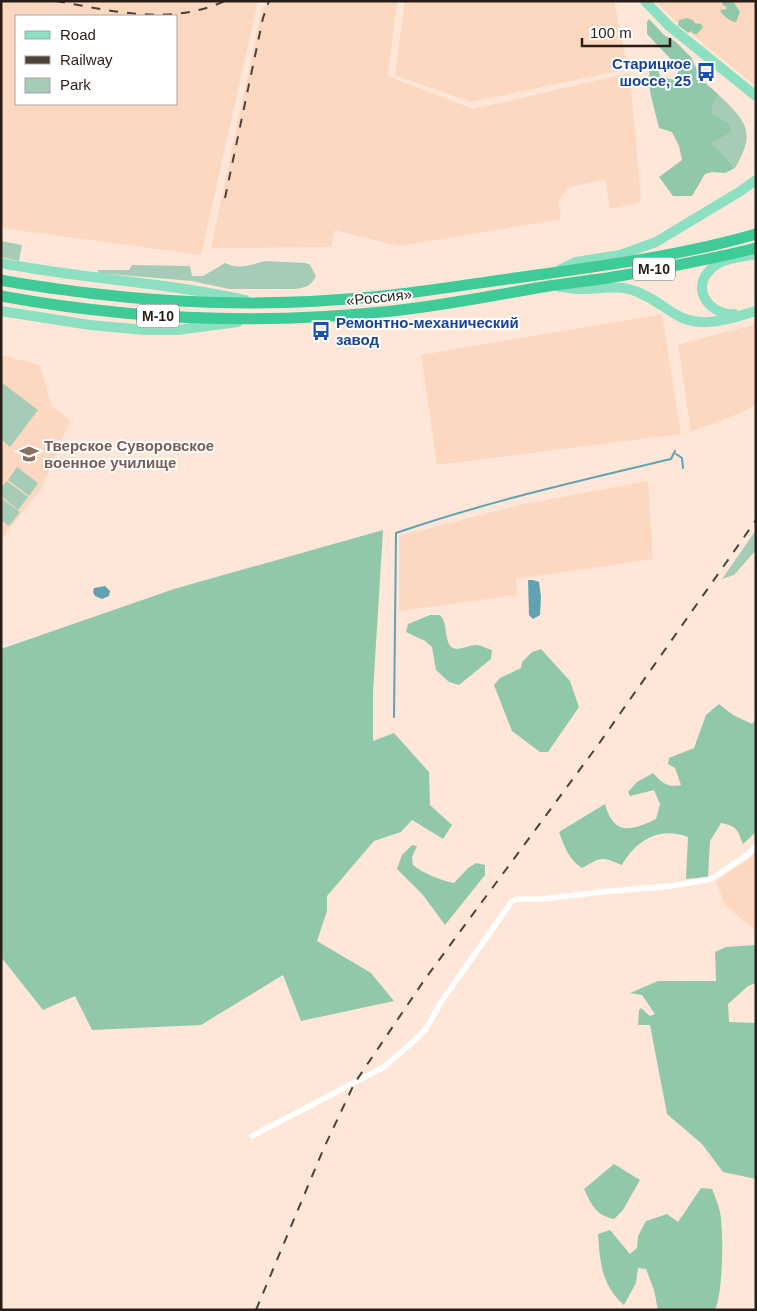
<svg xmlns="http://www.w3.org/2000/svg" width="757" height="1311" viewBox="0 0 757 1311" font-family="Arial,sans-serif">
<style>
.built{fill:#fbd8bf;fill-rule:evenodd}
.green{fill:#a6ccb7}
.forest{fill:#92c8aa}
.water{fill:#60a2b1}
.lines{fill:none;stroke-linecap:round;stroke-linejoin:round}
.stream{stroke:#60a2b1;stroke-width:2}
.street{stroke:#fff;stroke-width:5.5}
.primary{stroke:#8ce0c1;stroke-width:10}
.highway{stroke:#3fcb98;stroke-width:11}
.rail{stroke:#4d4138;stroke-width:2;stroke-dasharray:9 9;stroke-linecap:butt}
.labels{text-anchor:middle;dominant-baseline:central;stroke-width:4;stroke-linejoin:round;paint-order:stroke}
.shield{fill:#fff;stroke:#68625d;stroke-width:1}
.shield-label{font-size:14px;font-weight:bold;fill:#281e17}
.transit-label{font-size:15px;font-weight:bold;fill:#164399;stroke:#fff;text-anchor:end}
.street-label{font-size:15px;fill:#281e17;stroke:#fff}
.education-label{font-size:15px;font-weight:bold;fill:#785e54;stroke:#fff;text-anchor:start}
</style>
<rect width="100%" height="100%" fill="#fee7d8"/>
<g class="built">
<path d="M1 1H258L201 255 1 228ZM176 16V104H16V16Z"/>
<path d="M271 1H397L388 76 473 109 630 73 641 202 610 209 605 180 570 187 558 200 561 219 398 246 335 230 331 247 211 248 262 9Z"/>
<path d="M405 1H614L628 69 470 102 395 75Z"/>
<path d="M654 1H756V86L678 23Z"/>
<path d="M662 314 681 434 437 465 421 355Z"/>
<path d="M756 324V405L740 413 691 432 678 345Z"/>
<path d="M1 355 40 365 51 405 70 421 42 487 1 540Z"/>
<path d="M648 481 653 559 516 579 517 595 399 611V536L524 504Z"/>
<path d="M756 852V931L725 905 716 881 749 859Z"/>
</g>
<g class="green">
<path d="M719 95C746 122 757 131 735 168L720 151 709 144 732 132 729 123 712 115V105Z"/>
<path d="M1 241 22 245 19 261 1 257Z"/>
<path d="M265 261 306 263 310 265 316 276C311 286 307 287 296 289H229L192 281 98 273V270H129L132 265 190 266 192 276H203L225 263C239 270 250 265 265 261Z"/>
<path d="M1 382 38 410 10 447 1 439Z"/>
<path d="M17 467 38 483 29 496 8 480Z"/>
<path d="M7 481 28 497 18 510 1 496V488Z"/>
<path d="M1 498 20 512 9 526 1 520Z"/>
<path d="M756 530V550L734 575 722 579Z"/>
</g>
<g class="forest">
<path d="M724 1H733L740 12 736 22C730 22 723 15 720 11L723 9 725 10 727 8 722 4Z"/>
<path d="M687 18 693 20 695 23 701 24 703 27 697 34H694L691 31 688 33 678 25 679 20Z"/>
<path d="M649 19 664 35 676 42 691 57 701 79 719 95 712 105V114L729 123 732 132 710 144 720 151 735 168 725 173 712 172 705 174 692 196H673L659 177 682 160 679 146 672 132 659 128 650 92 649 63 656 64 660 76 674 80 680 69 647 34V22Z"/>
<path d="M383 530 373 692V741L394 733 429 772 430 805 452 825 443 839 412 820 401 832 374 841 327 896V911L317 941 371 973 394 1001 301 1021 283 975 201 1025 92 1030 75 996 43 1010 1 957V649L174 589Z"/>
<path d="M430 615H440C446 621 445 630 447 638 451 658 466 644 477 645 481 645 487 649 492 650L491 659 459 685 449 682 436 670 432 647 425 641 406 632 408 624Z"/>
<path d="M541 649 570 681 579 707 548 752H540L512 731 494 685 500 678 521 668 522 662 532 652Z"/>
<path d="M719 704 733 715 752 724 756 720V832L743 844C737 829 737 826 721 823L710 841 708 877 686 879 688 837C660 826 636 840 622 865 600 856 602 857 582 868 569 860 564 846 559 832L605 804C614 836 631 831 656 819L660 804 654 790 630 796 628 792 637 782 653 773C662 783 668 788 681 785L675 768 668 764 669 758 694 748 706 715Z"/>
<path d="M412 845 417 846 412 857 413 865C424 874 440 880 454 883L468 868 476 863 485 865V875L445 925 423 895 397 869 402 855Z"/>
<path d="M756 945V983L748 986 728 1004 729 1022 756 1023V1179L723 1172 702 1144 667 1114 650 1025H638L639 1010 641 1008 650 1016 655 1014 642 995 630 993 658 981H716L715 952 726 947Z"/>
<path d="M614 1164 640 1180 623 1210 614 1219C595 1215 592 1205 584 1189Z"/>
<path d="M701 1188 712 1189C715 1196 718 1204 720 1212 724 1232 723 1292 715 1310H658L654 1290 646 1269 638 1268 636 1283 624 1305C601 1285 600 1262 598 1234L610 1230 630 1254 637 1248 638 1236 646 1221 667 1214 678 1222Z"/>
</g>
<g class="water">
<path d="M528 580H533L539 582 541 597 540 615 533 619 529 615Z"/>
<path d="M105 586 110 591 109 596 102 599 95 596 93 592 94 588Z"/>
</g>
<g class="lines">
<g class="stream">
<path d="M676 454 682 458 683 468"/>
<path d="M394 717 396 533C486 502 578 481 671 459L675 451"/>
</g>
<path class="street" d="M252 1136 384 1067 414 1041 426 1029 441 1002 512 901 517 899H542L601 892 671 886 711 879 747 855 756 846"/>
<g class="primary">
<path d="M645 1 668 25 756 96"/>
<path d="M1 263C82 279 164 282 245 300"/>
<path d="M559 270 576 262 620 255 656 242 739 192 756 180"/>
<path d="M559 287C566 287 572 289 578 289 595 290 611 285 628 289 646 293 660 305 675 314 700 330 730 319 756 311"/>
<path d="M1 311 90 325 145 330H177L238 322"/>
<path d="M734 314C709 315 690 288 711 269 721 258 742 257 756 254"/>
</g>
<g class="highway">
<path d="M1 280C30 286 59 289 88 293 185 305 285 306 382 296 429 291 476 283 523 277 601 266 680 256 756 234"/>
<path d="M1 296C127 319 255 325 382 312 438 307 494 295 549 286 574 282 599 280 625 275 668 267 713 259 756 248"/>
</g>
<g class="rail">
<path d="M56 1C113 11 170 26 225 1"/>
<path d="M225 198 263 18 269 1"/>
<path d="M256 1310 323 1150 354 1084 425 979 598 745 756 520"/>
</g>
</g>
<defs>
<g id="bus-bare" transform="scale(1.5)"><path d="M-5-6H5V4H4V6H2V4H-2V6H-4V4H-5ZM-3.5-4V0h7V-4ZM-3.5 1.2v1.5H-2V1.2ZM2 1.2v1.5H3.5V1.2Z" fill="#1a4fb4" stroke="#fff" stroke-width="2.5" paint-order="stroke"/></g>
<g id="school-bare" transform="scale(1.5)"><path d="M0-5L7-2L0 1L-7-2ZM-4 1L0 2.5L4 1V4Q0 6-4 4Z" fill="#8d6e63" stroke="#fff" stroke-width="2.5" paint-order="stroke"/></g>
</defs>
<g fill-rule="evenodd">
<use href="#bus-bare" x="706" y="72"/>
<use href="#bus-bare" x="321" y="331"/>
<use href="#school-bare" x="29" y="454"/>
</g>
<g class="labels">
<g class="shield">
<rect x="633" y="257.5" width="42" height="23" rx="4"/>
<rect x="137" y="304.5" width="42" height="23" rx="4"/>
</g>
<g class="shield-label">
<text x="654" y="269">М-10</text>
<text x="158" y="316">М-10</text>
</g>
<g class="transit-label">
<text x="691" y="63">Старицкое<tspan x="691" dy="17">шоссе, 25</tspan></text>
<text x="336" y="322" text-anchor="start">Ремонтно-механический<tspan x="336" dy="17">завод</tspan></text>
</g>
<g class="street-label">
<text transform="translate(379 297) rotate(-6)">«Россия»</text>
</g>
<g class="education-label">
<text x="44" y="445">Тверское Суворовское<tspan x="44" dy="17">военное училище</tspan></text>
</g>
</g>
<rect width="757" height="1311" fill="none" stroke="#281e17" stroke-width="5"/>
<rect x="15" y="15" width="162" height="90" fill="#ffffff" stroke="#a9a5a2"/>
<rect x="25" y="31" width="25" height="8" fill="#8ce0c1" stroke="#a9a5a2"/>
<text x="60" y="40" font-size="15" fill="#281e17">Road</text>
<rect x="25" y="56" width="25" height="8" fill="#4d4138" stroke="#a9a5a2"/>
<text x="60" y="65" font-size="15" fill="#281e17">Railway</text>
<rect x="25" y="78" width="25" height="15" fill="#a6ccb7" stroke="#a9a5a2"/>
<text x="60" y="90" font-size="15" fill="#281e17">Park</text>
<path d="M582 38v8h88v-8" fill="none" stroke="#281e17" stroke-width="2.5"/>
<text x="590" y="38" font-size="15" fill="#281e17" stroke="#ffffff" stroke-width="4" paint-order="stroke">100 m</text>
</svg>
